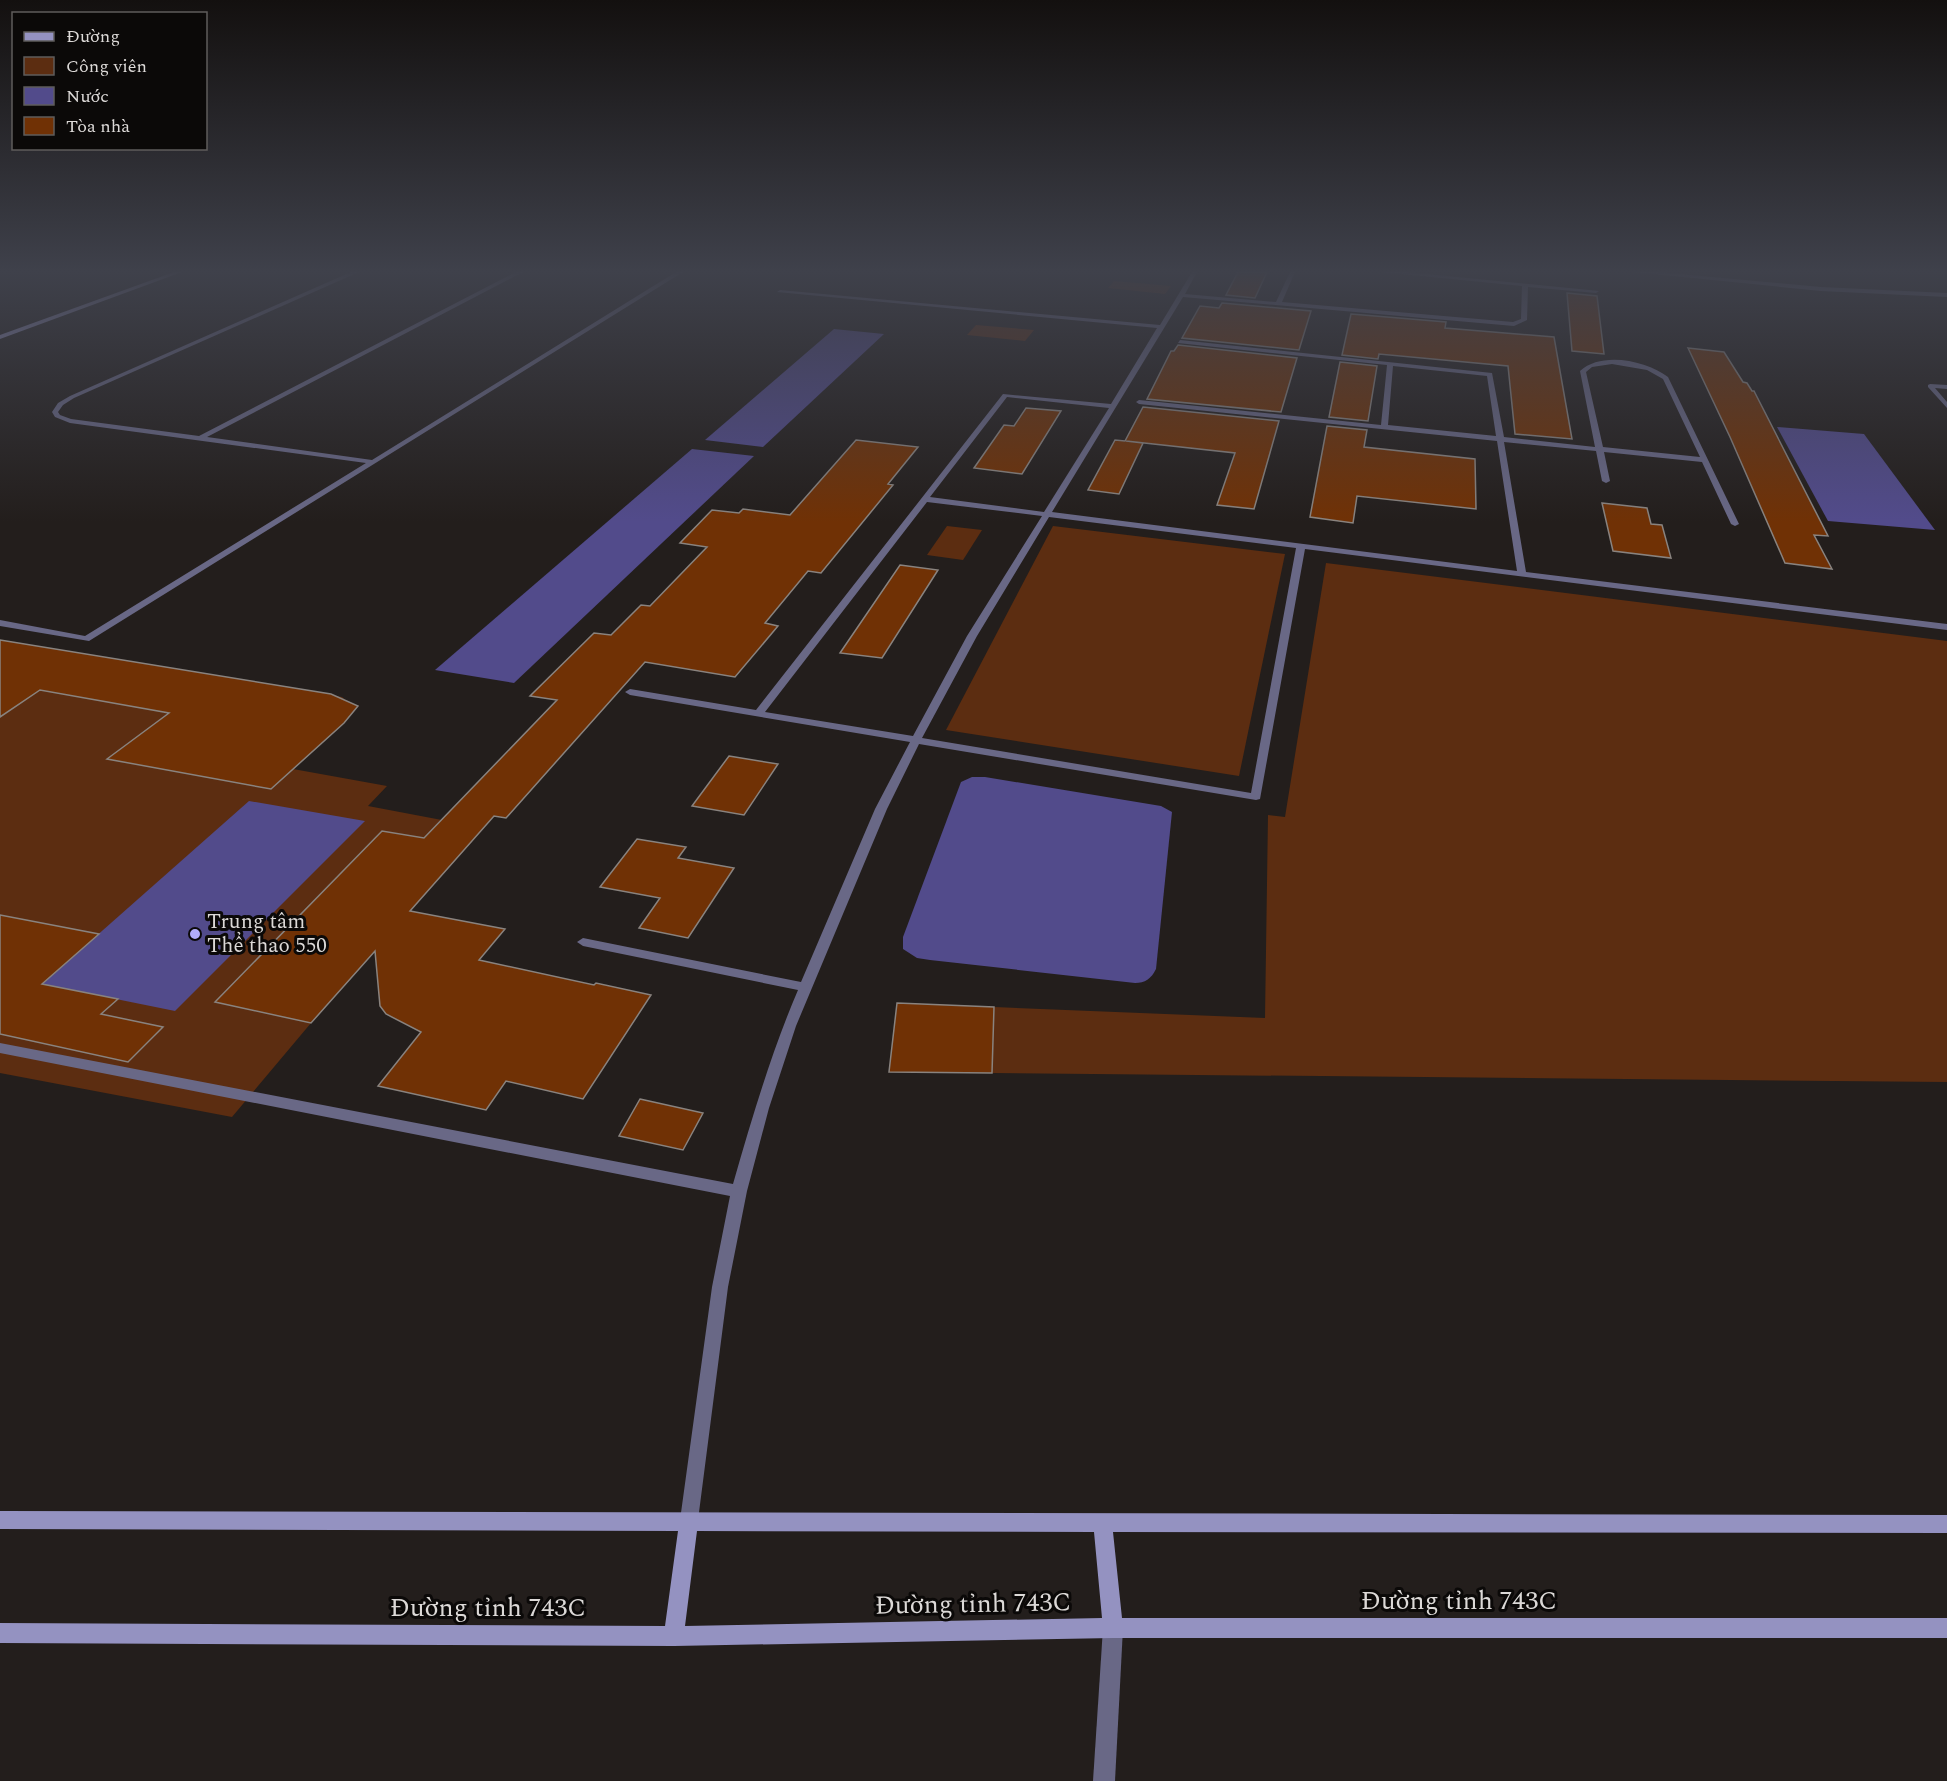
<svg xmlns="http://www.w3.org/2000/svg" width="1947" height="1781" viewBox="0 0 1947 1781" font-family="Spectral,serif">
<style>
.green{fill:#5c2d11}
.water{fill:#524b8b}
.building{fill:#703105;stroke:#89837f;stroke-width:1.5}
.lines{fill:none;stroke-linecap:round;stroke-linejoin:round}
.lane{fill:#696886;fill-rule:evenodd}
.street{fill:#696886;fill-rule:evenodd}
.secondary{fill:#9492c1;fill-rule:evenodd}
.poi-dot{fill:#b2adf9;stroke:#0b0908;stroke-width:2}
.labels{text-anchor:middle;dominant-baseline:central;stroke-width:6;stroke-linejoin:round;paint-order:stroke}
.poi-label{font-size:21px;fill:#dcd9d7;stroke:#0b0908;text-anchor:start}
.near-street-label{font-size:26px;fill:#dcd9d7;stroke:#0b0908}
</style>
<rect width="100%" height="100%" fill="#231e1c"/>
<g class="green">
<path d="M1114 281 1171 286 1165 294 1108 288Z"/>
<path d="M976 325 1034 330 1025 341 967 335Z"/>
<path d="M947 526 982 530 963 560 927 555Z"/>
<path d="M1053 526 1285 554 1239 776 946 730Z"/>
<path d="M1326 563 1947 641V1082L992 1073 994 1007 1265 1018 1268 815 1285 817Z"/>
<path d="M0 640 342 697 351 705 293 769 387 786 368 806 484 828 311 1023 232 1117 0 1073Z"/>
</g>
<g class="water">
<path d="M834 329 884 334 763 447 705 440Z"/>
<path d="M1777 427 1864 434 1935 530 1828 521Z"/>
<path d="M692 449 754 456 514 683 435 670Z"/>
<path d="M972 777H985L1161 806 1172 812 1156 969C1151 979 1145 983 1135 983L930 960 917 958 903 949V937L961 782Z"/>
<path d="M249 801 365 821 175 1011 42 984Z"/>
</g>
<g class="building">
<path d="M1238 272H1267L1255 298 1226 295Z"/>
<path d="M1567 293 1597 296 1604 354 1572 351Z"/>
<path d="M1222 303 1311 311 1299 350 1182 338 1200 306 1219 308Z"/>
<path d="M1351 314 1446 322 1445 328 1554 337 1572 439 1515 434 1508 366 1379 354 1378 359 1342 355Z"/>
<path d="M1178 345 1297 358 1281 412 1147 399 1171 351H1174Z"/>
<path d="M1688 348 1724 352 1743 382 1747 383 1752 391H1754L1828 536 1814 535 1832 569 1785 563 1730 437Z"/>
<path d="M1340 362 1377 366 1368 421 1329 417Z"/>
<path d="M1143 407 1279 421 1254 509 1217 505 1235 453 1126 441 1143 443 1119 494 1088 490 1115 440 1125 441Z"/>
<path d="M1026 408 1061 411 1022 474 974 468 1004 425 1014 426Z"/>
<path d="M1327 426 1367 430 1364 447 1475 459 1476 509 1357 496 1353 523 1310 517Z"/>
<path d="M856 440 918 447 888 484 893 485 821 573 808 571 765 623 778 626 735 677 645 662 506 818 494 816 410 911 505 929 479 960 594 985 596 983 651 995 583 1099 506 1081 486 1110 378 1086 421 1032 386 1014 380 1006 375 951 311 1023 215 1002 382 831 424 838 557 700 530 696 594 633 611 635 641 605 650 606 707 547 680 543 712 510 739 513 743 509 790 515Z"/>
<path d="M1602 503 1647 508 1651 524 1662 525 1671 558 1613 551Z"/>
<path d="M900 565 938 570 882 658 840 653Z"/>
<path d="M0 640 331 694 358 706 344 723 271 789 107 759 169 713 40 690 0 717Z"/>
<path d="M729 756 778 764 744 815 692 806Z"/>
<path d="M637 839 686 847 678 858 734 868 688 938 639 928 660 898 600 887Z"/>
<path d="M0 915 99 934 42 984 118 999 101 1014 163 1027 128 1062 0 1034Z"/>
<path d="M897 1003 994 1007 992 1073 889 1072Z"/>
<path d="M640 1099 703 1113 683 1150 619 1136Z"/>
</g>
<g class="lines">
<g class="lane">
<path d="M351 272H359L74 398 63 405 58 412 60 415 71 419 199 436 516 272H523L207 437 372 460 676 272H683L89 641 0 626V620L85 636 366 463 70 423 55 417 52 412 58 403 70 396Z"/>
<path d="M1192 272H1197L1185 294 1276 302 1290 272H1295L1282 302 1513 322 1521 319 1522 286 1381 272H1406L1599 291 1596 293 1528 287 1527 320 1514 326 1183 297 1052 512 1517 571 1497 441 1139 404 1136 402 1139 400 1381 425 1387 365 1178 343 1180 340 1492 373 1504 437 1595 447 1580 371C1602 351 1647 361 1668 377L1739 524 1735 526 1731 524 1702 462 1604 452 1610 481 1606 483 1602 481 1596 451 1504 442 1526 572 1947 624V630L1305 549 1260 799 1256 800 919 744 887 809 796 1026 769 1108 747 1191 728 1287 698 1520 696 1527 689 1529 682 1527 680 1520 712 1287 730 1196 0 1053V1043L733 1184C752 1118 771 1053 798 990L583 946 577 942 583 938 801 982 875 809 910 742 630 695 625 692 630 689 756 710 1003 394 1111 404 1157 328 777 292 780 290 1160 325ZM1612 364 1647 370 1663 379 1700 457 1603 447 1586 372 1592 367ZM1393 366 1487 376 1496 436 1388 425ZM1007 397 1109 408 1044 512 930 497ZM927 502 1042 516 967 636 913 736 765 712ZM1049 517 1296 548 1251 793 922 738 977 636Z"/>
<path d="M1633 272H1658L1821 287 1947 293V297L1821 291Z"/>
<path d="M1930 384 1947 385V389L1935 388 1947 402V408L1928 387V385Z"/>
</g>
<path class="street" d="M1113 1618 1120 1621 1123 1628 1115 1781H1093L1103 1628 1106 1621Z"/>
<g class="secondary">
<path d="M174 272H182L0 339V335Z"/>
<path d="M0 1511 1947 1515V1533L1113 1532 1122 1618H1947V1638H1113L674 1646 0 1643V1623L665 1626 678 1531 0 1529ZM697 1531 1094 1532 1102 1618 685 1626Z"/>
</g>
</g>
<linearGradient id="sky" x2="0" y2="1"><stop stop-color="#13100f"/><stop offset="0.52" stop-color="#3f414b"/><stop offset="1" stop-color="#3f414b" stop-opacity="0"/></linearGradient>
<rect width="1947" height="522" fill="url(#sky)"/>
<circle class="poi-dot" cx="195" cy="934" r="6"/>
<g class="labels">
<g class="poi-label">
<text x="207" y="922">Trung tâm<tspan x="207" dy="24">Thể thao 550</tspan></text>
</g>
<g class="near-street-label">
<text x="1459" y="1601">Đường tỉnh 743C</text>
<text transform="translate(973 1604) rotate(-1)">Đường tỉnh 743C</text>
<text x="488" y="1608">Đường tỉnh 743C</text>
</g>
</g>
<rect x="12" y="12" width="195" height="138" fill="#0b0908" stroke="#5f5c5b" stroke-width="1.5"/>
<rect x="24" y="32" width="30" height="9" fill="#9492c1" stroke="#5f5c5b" stroke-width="1.5"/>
<text x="66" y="42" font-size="18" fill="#dcd9d7">Đường</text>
<rect x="24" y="57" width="30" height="18" fill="#5c2d11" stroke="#5f5c5b" stroke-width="1.5"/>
<text x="66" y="72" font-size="18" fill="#dcd9d7">Công viên</text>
<rect x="24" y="87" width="30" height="18" fill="#524b8b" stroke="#5f5c5b" stroke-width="1.5"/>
<text x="66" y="102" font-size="18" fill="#dcd9d7">Nước</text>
<rect x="24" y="117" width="30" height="18" fill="#703105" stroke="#5f5c5b" stroke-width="1.5"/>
<text x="66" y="132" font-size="18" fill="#dcd9d7">Tòa nhà</text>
</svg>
